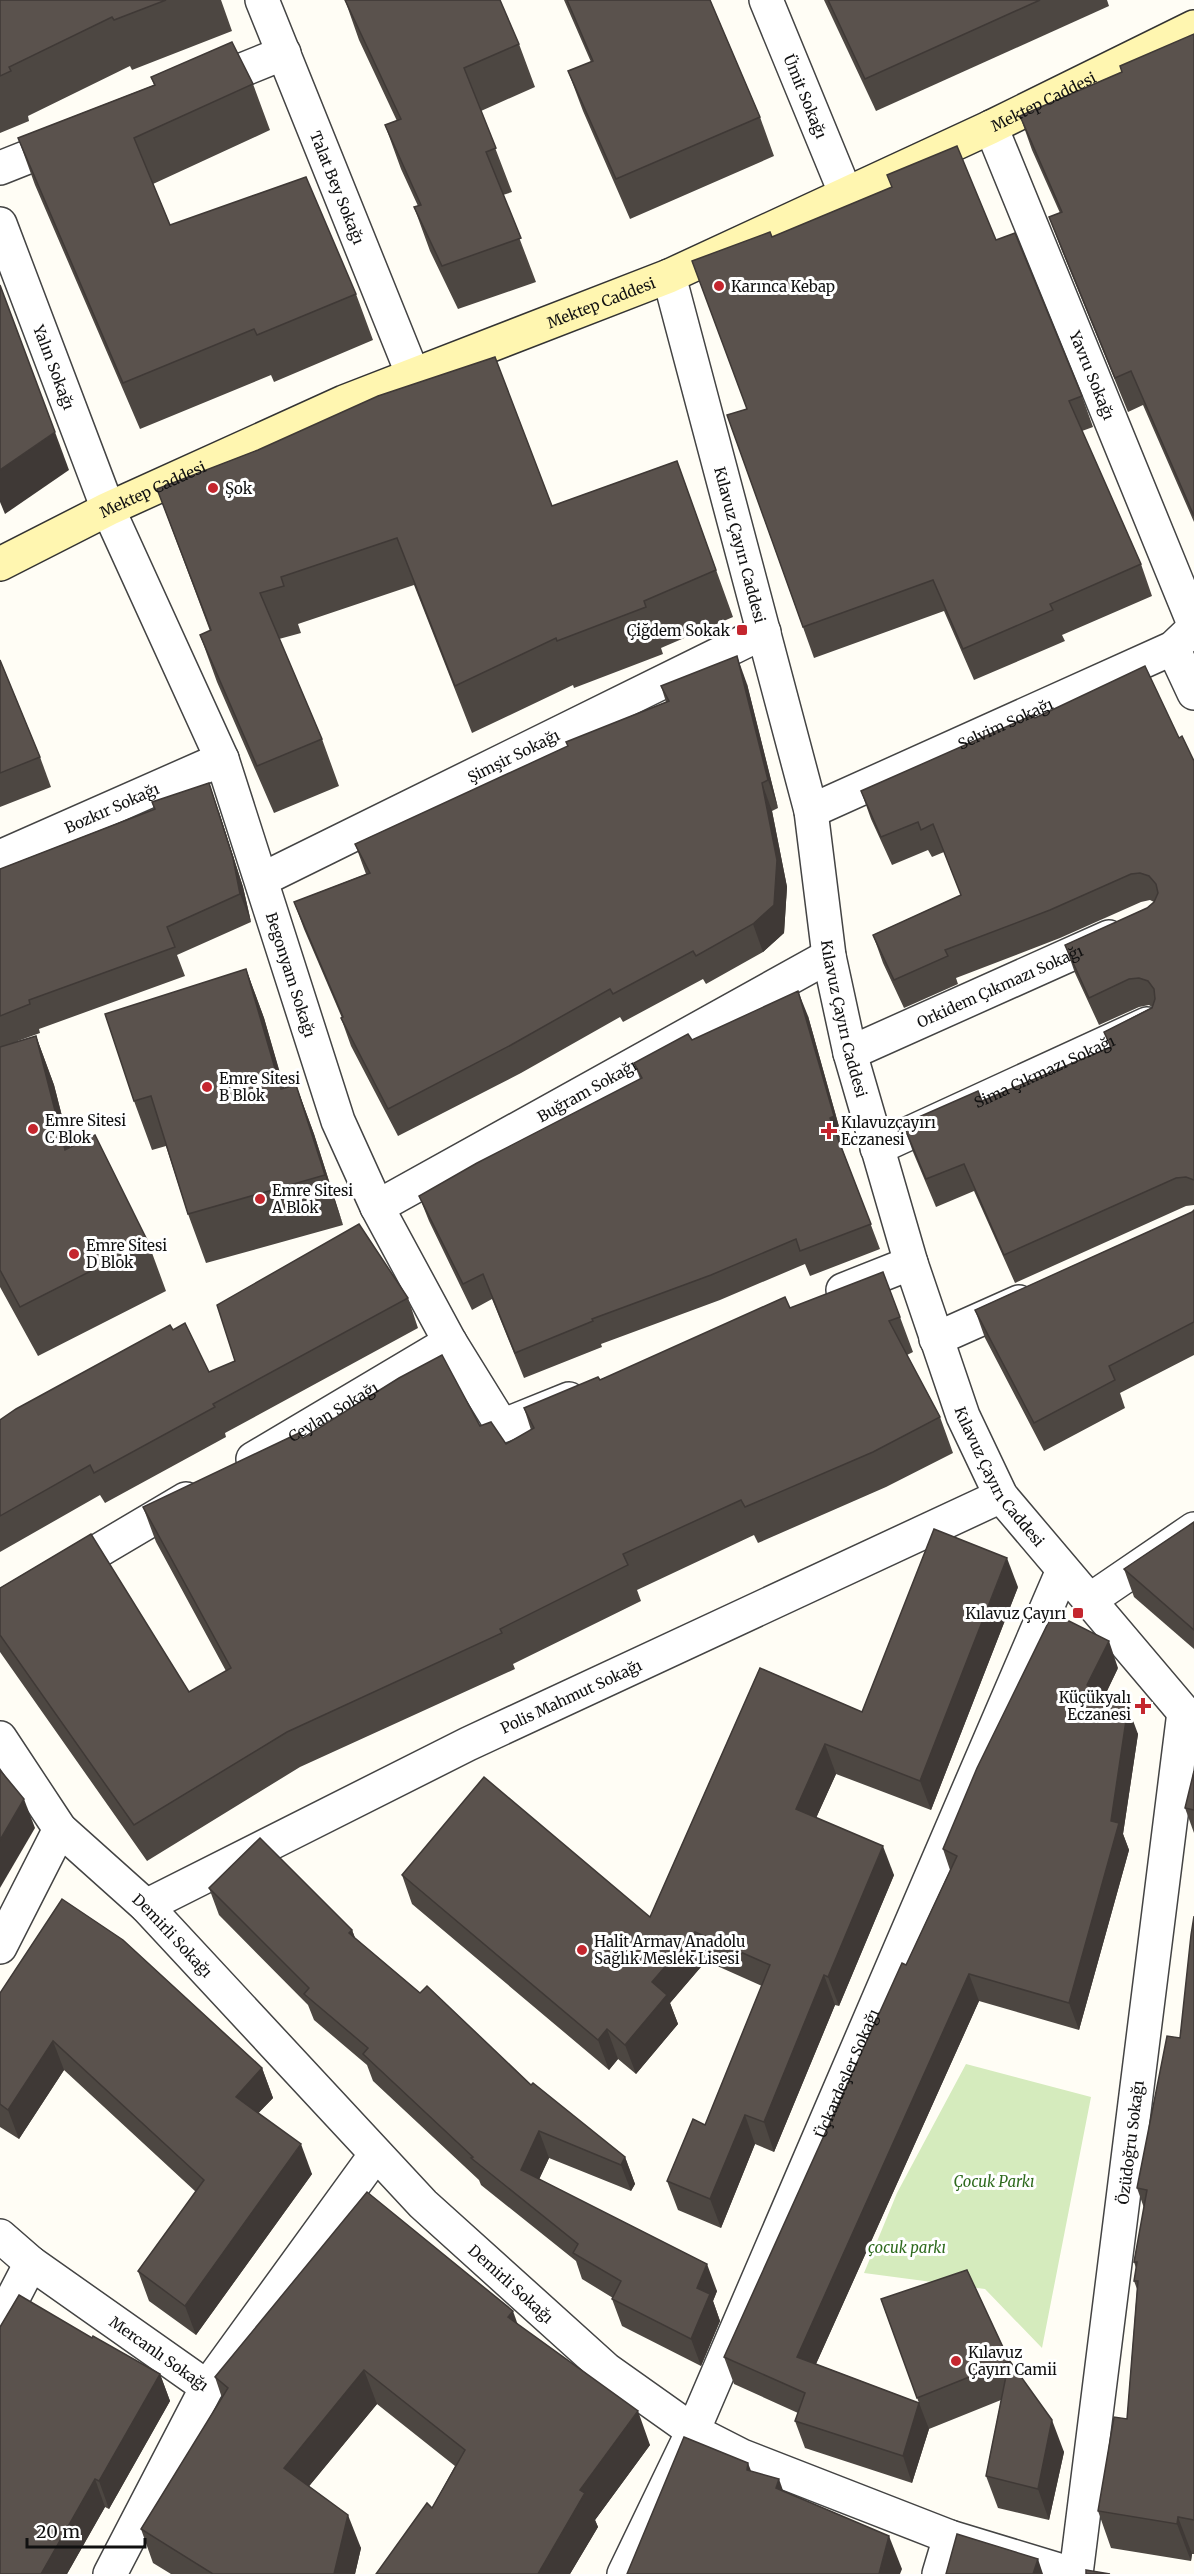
<svg xmlns="http://www.w3.org/2000/svg" width="1194" height="2574" viewBox="0 0 1194 2574" font-family="Merriweather,serif">
<style>
.green{fill:#d5ebbd}
.lines{fill:none;stroke-linecap:round;stroke-linejoin:round}
.street-casing{stroke:#444;stroke-width:36}
.secondary-casing{stroke:#333;stroke-width:36}
.street{stroke:#fff;stroke-width:33}
.secondary{stroke:#fff6b0;stroke-width:33}
.wall{fill:#4d4742}
.shaded-wall{fill:#3f3936}
.building{fill:#5a524d;stroke:#3f3936;stroke-width:1.5}
.poi-dot{fill:#c4262e;stroke:#fff;stroke-width:2}
.labels{text-anchor:middle;dominant-baseline:central;stroke-width:6;stroke-linejoin:round;paint-order:stroke}
.street-label{font-size:15px;fill:#111;stroke:#fff}
.poi-label{font-size:15px;fill:#111;stroke:#fff;text-anchor:start}
.park-label{font-size:15px;font-style:italic;fill:#2f6b1f;stroke:#fff}
</style>
<rect width="100%" height="100%" fill="#fffdf5"/>
<path class="green" d="M966 2064 1091 2097 1042 2348 985 2289 864 2273 897 2193Z"/>
<g class="lines">
<g class="street-casing">
<g id="street">
<path id="s1" d="M262 0 413 375"/>
<path id="s2" d="M766 0 845 192"/>
<path d="M205 85 284 53"/>
<path id="s3" d="M991 127 1194 624"/>
<path d="M0 168 68 141"/>
<path id="s4" d="M0 224 108 509 222 759 338 1121 377 1207 450 1342 502 1426 569 1399"/>
<path id="s5" d="M669 276 811 811 829 956 850 1053 911 1263 963 1416 1001 1496 1184 1712 1194 1717"/>
<path d="M1173 648 1194 693"/>
<path id="s6" d="M811 811 1173 648 1194 628"/>
<path id="s7" d="M0 857 222 759"/>
<path id="s8" d="M263 879 764 632"/>
<path id="s9" d="M850 1053 1109 937"/>
<path id="s10" d="M877 1148 1147 1024"/>
<path id="s11" d="M377 1207 829 956"/>
<path d="M843 1290 911 1263"/>
<path d="M936 1339 1019 1302"/>
<path id="s12" d="M253 1459 450 1342"/>
<path d="M1090 1600 1194 1529"/>
<path d="M0 1609 186 1499"/>
<path id="s13" d="M0 1738 60 1829 146 1906 423 2204 607 2370 693 2431 742 2456 950 2537 1072 2574"/>
<path id="s14" d="M146 1906 468 1744 1001 1496"/>
<path d="M0 1947 60 1829"/>
<path id="s15" d="M0 2236 31 2263 207 2387"/>
<path d="M0 2323 31 2263"/>
<path d="M110 2574 207 2387 376 2154"/>
<path id="s16" d="M624 2574 693 2431 1063 1570"/>
<path d="M939 2574 950 2537"/>
<path id="s17" d="M1076 2574 1184 1712"/>
</g>
</g>
<g class="secondary-casing">
<g id="secondary">
<path id="s18" d="M0 564 108 509 344 402 669 276 991 127 1194 27"/>
</g>
</g>
<use href="#street" class="street"/>
<use href="#secondary" class="secondary"/>
</g>
<g class="wall">
<path d="M0 0H221L232 31 132 70 130 66 28 116 29 121 0 133Z"/>
<path d="M345 0 519 44 535 87 481 111 512 192 503 195 536 282 458 309 430 251 414 207 418 206 401 169 385 125 397 121 359 40Z"/>
<path d="M564 0H710L760 117 774 156 630 219 583 111 568 71 591 62Z"/>
<path d="M824 0H1107L1109 6 876 111Z"/>
<path d="M1194 34V522L1143 405 1128 412 1062 251 1049 217 1060 213 1032 150 1020 116 1122 72Z"/>
<path d="M151 77 253 84 270 130 153 184 170 225 356 294 373 340 274 382 271 375 140 429 35 185 18 138 154 85Z"/>
<path d="M887 175 996 240 1082 396 1093 427 1082 431 1141 564 1152 596 1062 635 1065 641 974 680 944 611 814 658 727 415 747 409 772 237 892 187Z"/>
<path d="M258 450 552 506 677 461 733 617 661 648 663 654 574 688 573 685 472 733 414 585 298 624 301 633 279 639 322 739 339 786 274 813 217 682 200 635 210 631 157 489Z"/>
<path d="M0 660 40 757 51 787 0 807Z"/>
<path d="M747 684 778 808 772 811 787 887 784 933 763 952 706 984 703 979 623 1022 620 1017 521 1073 398 1136 351 1046 341 1018H342L304 929 294 902 366 874 355 844 666 702 661 686Z"/>
<path d="M1035 718 1179 738 1194 761V1205L1186 1206 1015 1283 974 1191 936 1207 913 1152 903 1124 982 1101 1110 1047 1104 1032 1152 1007 1149 1005 1139 1007 1099 1025 1075 973 1065 945 1147 908 1154 902 1150 900 1141 902 1060 938 956 978 958 984 904 1008 883 963 873 935 961 895 944 852 932 857 928 850 892 865 871 819 861 791Z"/>
<path d="M152 802 219 812 243 887 251 922 177 955 185 976 39 1029 40 1033 15 1042 36 1036 54 1085 70 1147 148 1242 166 1291 38 1356 0 1287V869L154 809Z"/>
<path d="M246 969 264 1018 284 1088 296 1085 314 1134 343 1225 206 1263 188 1214 166 1146 152 1150 134 1101Z"/>
<path d="M808 1016 843 1141 840 1143 880 1249 810 1276 805 1264 720 1300 601 1344 602 1347 524 1378 492 1299 472 1310 429 1221 419 1196 640 1079 634 1063 692 1040Z"/>
<path d="M1194 1210V1355L1120 1393 1125 1408 1044 1451 985 1338 975 1310 1192 1212Z"/>
<path d="M408 1298 418 1328 225 1433 226 1437 105 1503 100 1495 0 1552V1420L173 1330 209 1372Z"/>
<path d="M790 1308 900 1317 913 1352 907 1355 940 1417 953 1453 886 1487 758 1543 754 1535 637 1590 641 1601 513 1664 515 1669 300 1767 147 1861 0 1652V1588L189 1692 226 1671 156 1542 143 1507 303 1438 480 1426 506 1444 531 1430 524 1408Z"/>
<path d="M1194 1522V1649L1134 1597 1124 1569Z"/>
<path d="M1018 1587 931 1810 836 1774 816 1818 894 1875 839 2006 835 2005 774 2152 755 2144 721 2228 678 2210 667 2181 705 2125 762 1986 706 1961 670 2003 678 2024 636 2074 618 2059 609 2070 412 1904 402 1875 650 1917 760 1668 862 1712Z"/>
<path d="M1118 1668 1105 1695 1138 1734 1123 1834 1129 1850 1079 2030 979 2001 816 2364 919 2403 881 2299 1009 2360 1064 2452 1049 2520 998 2508 986 2476 1001 2400 929 2429 912 2483 805 2448 795 2421 798 2413 734 2384 724 2357 950 1870 943 1849Z"/>
<path d="M1194 1771V1833L1185 1808Z"/>
<path d="M209 1888 352 1930 355 1938 420 1993 531 2085 625 2157 635 2184 631 2191 549 2158 539 2179 717 2291 713 2301 720 2321 701 2366 622 2326 612 2299 613 2298 582 2279 576 2261 481 2185 479 2180 373 2081 367 2065 314 2020 308 2005 219 1915Z"/>
<path d="M1194 1916V2554H1192L1191 2561 1111 2548 1098 2511 1127 2419 1137 2289 1134 2281 1136 2268 1134 2262 1144 2208 1137 2188 1180 2038Z"/>
<path d="M0 1993 262 2068 273 2098 258 2113 312 2174 196 2335 149 2301 138 2271 196 2192 64 2070 19 2139 0 2127Z"/>
<path d="M517 2323 650 2445 595 2520 598 2527 570 2574H376L432 2508 455 2466 377 2404 309 2486 361 2548 355 2574H171L153 2563 141 2529 222 2398 215 2377Z"/>
<path d="M92 2338 160 2374 170 2401 109 2509 105 2507 67 2574H0Z"/>
</g>
<g class="shaded-wall">
<path d="M55 432 69 470 5 514 0 502V470Z"/>
<path d="M737 656 747 684 778 808 768 780Z"/>
<path d="M209 783 219 812 243 887 251 922 240 894Z"/>
<path d="M762 783 772 811 787 887 784 933 763 952 753 924Z"/>
<path d="M246 969 264 1018 299 1138 281 1089Z"/>
<path d="M798 991 808 1016 843 1141 839 1144 830 1118Z"/>
<path d="M36 1036 54 1085 83 1199 65 1150Z"/>
<path d="M296 1085 314 1134 343 1225 325 1175Z"/>
<path d="M1007 1558 1018 1587 931 1810 920 1781Z"/>
<path d="M1109 1641 1118 1668 1097 1712 1087 1685Z"/>
<path d="M1128 1707 1138 1734 1123 1834 1129 1850 1079 2030 1069 2003 1111 1821Z"/>
<path d="M825 1744 836 1774 807 1838 796 1809Z"/>
<path d="M24 1799 35 1828 0 1888V1840Z"/>
<path d="M883 1846 894 1875 839 2006 828 1977Z"/>
<path d="M352 1930 362 1956 349 1933Z"/>
<path d="M695 1932 706 1961 670 2003 678 2024 636 2074 625 2045 652 1982Z"/>
<path d="M969 1974 979 2001 807 2384 797 2357Z"/>
<path d="M824 1975 835 2005 774 2152 764 2122Z"/>
<path d="M607 2029 618 2059 609 2070 598 2040Z"/>
<path d="M53 2041 64 2070 19 2139 8 2110Z"/>
<path d="M262 2068 273 2098 246 2126 236 2097Z"/>
<path d="M745 2115 755 2144 721 2228 710 2199Z"/>
<path d="M539 2131 549 2158 531 2197 521 2170Z"/>
<path d="M301 2144 312 2174 196 2335 185 2306Z"/>
<path d="M625 2157 635 2184 631 2191 621 2165Z"/>
<path d="M707 2264 717 2291 713 2301 720 2321 701 2366 691 2339 697 2288Z"/>
<path d="M513 2311 525 2345 508 2317Z"/>
<path d="M364 2370 377 2404 296 2502 284 2468Z"/>
<path d="M160 2374 170 2401 109 2509 99 2481Z"/>
<path d="M919 2403 929 2429 912 2483 903 2456Z"/>
<path d="M638 2411 650 2445 595 2520 598 2527 570 2574H538L580 2490Z"/>
<path d="M1052 2420 1064 2452 1049 2520 1038 2489Z"/>
<path d="M748 2463 761 2497 747 2470Z"/>
<path d="M95 2479 105 2507 67 2574H41Z"/>
<path d="M779 2479 791 2513 776 2488Z"/>
<path d="M348 2515 361 2548 355 2574H334Z"/>
<path d="M1178 2517 1192 2554 1191 2561 1177 2524Z"/>
<path d="M889 2536 902 2569 900 2574H879Z"/>
<path d="M1038 2559 1043 2574H1033Z"/>
</g>
<g class="building">
<path d="M0 0H166L114 20 112 17 9 67 11 71 0 76Z"/>
<path d="M345 0H500L519 44 464 68 496 148 486 152 521 238 442 266 414 207 421 205 385 125 401 119Z"/>
<path d="M567 0H710L760 117 616 179 568 71 593 61Z"/>
<path d="M828 0H1040L865 79Z"/>
<path d="M1194 34V516L1131 371 1115 378 1049 217 1062 212 1020 116 1122 72 1120 66Z"/>
<path d="M232 42 253 84 134 138 170 225 306 177 356 294 257 335 254 329 123 383 18 138 155 85 151 77Z"/>
<path d="M957 146 996 240 1015 233 1082 396 1069 401 1141 564 1050 604 1053 610 963 649 933 580 803 627 727 415 747 409 692 261 770 232 772 237 892 187 887 175Z"/>
<path d="M0 285 55 432 0 470Z"/>
<path d="M495 357 552 506 677 461 716 570 644 601 646 607 557 641 556 638 455 686 397 538 281 577 284 586 260 593 322 739 257 766 200 635 211 630 157 489 258 450 378 396Z"/>
<path d="M737 656 768 780 762 783 777 860 774 905 753 924 696 956 693 951 613 994 610 989 511 1045 388 1109 341 1018 343 1017 294 902 370 873 355 844 568 746 566 742 669 701 661 686Z"/>
<path d="M0 660 40 757 0 773Z"/>
<path d="M1145 666 1179 738 1182 736 1194 761V1180L1186 1177 1176 1178 1004 1255 964 1164 926 1179 903 1124 978 1091 982 1101 1111 1047 1104 1032 1152 1008 1155 999 1154 989 1148 981 1139 978 1129 979 1089 998 1065 945 1147 908 1154 902 1158 893 1156 884 1149 876 1140 873 1131 874 1050 910 945 950 948 956 894 980 873 935 961 895 933 824 921 830 918 822 881 837 861 791 1033 715 1035 718Z"/>
<path d="M209 783 233 858 240 894 167 927 175 947 29 1000 30 1004 0 1016V869L155 809 152 802Z"/>
<path d="M246 969 281 1089 296 1085 325 1175 188 1214 151 1096 134 1101 105 1014Z"/>
<path d="M798 991 834 1116 830 1118 871 1224 800 1251 796 1239 711 1275 592 1319 593 1321 515 1353 483 1274 463 1284 419 1196 477 1163 642 1078 634 1063 688 1034 692 1040Z"/>
<path d="M36 1036 65 1150 95 1135 148 1242 20 1307 0 1270V1047Z"/>
<path d="M1194 1210V1322L1109 1366 1115 1380 1034 1423 975 1310 1192 1212Z"/>
<path d="M359 1224 408 1298 213 1404 215 1407 94 1473 90 1465 0 1516V1420L16 1409 170 1325 173 1330 185 1323 209 1372 235 1361 217 1305Z"/>
<path d="M883 1272 900 1317 889 1321 940 1417 873 1452 745 1507 741 1500 623 1554 628 1565 500 1629 502 1633 287 1732 134 1825 0 1635V1588L91 1534 189 1692 231 1668 143 1507 299 1433 303 1438 399 1378 442 1355 480 1426 491 1422 506 1444 534 1428 524 1408 598 1377 600 1380 785 1297 790 1308Z"/>
<path d="M1194 1522V1630L1124 1569Z"/>
<path d="M934 1529 1007 1558 920 1781 825 1744 796 1809 883 1846 828 1977 824 1975 764 2122 745 2115 710 2199 667 2181 693 2119 705 2125 770 1965 695 1932 652 1982 667 1995 625 2045 607 2029 598 2040 402 1875 484 1777 650 1917 760 1668 862 1712Z"/>
<path d="M1053 1613 1109 1641 1087 1685 1128 1707 1111 1821 1119 1823 1069 2003 969 1974 797 2357 919 2403 903 2456 795 2421 805 2393 724 2357 902 1963 906 1965 957 1856 943 1849 977 1768Z"/>
<path d="M0 1770 24 1799 0 1840Z"/>
<path d="M1194 1771V1810L1185 1808Z"/>
<path d="M260 1838 352 1930 349 1933 420 1993 427 1986 531 2085 533 2083 625 2157 621 2165 539 2131 521 2170 707 2264 697 2288 710 2294 691 2339 612 2299 621 2281 573 2253 578 2244 471 2158 473 2157 363 2054 368 2048 304 1994 309 1988 209 1888Z"/>
<path d="M62 1899 123 1940 262 2068 236 2097 301 2144 185 2306 138 2271 204 2180 53 2041 8 2110 0 2104V1993Z"/>
<path d="M1194 1916V2520L1178 2517 1177 2524 1098 2511 1114 2417 1127 2419 1138 2281H1134L1137 2262H1134L1147 2190 1137 2188 1167 2036 1180 2038 1191 1935Z"/>
<path d="M367 2192 513 2311 508 2317 638 2411 580 2490 585 2493 538 2574H376L427 2503 432 2508 465 2450 364 2370 284 2468 348 2515 334 2574H213L141 2529 228 2388 215 2377Z"/>
<path d="M967 2270 1009 2360 1052 2420 1038 2489 986 2476 1009 2361 917 2398 881 2299Z"/>
<path d="M19 2295 92 2338 93 2336 160 2374 99 2481 95 2479 41 2574H0V2327Z"/>
<path d="M684 2437 748 2463 747 2470 779 2479 776 2488 889 2536 879 2574H627Z"/>
<path d="M957 2534 1038 2559 1033 2574H946Z"/>
<path d="M1086 2570 1110 2574H1086Z"/>
</g>
<g class="poi-dot">
<circle cx="719" cy="286" r="6"/>
<circle cx="213" cy="488" r="6"/>
<rect x="736" y="624" width="12" height="12" rx="3"/>
<circle cx="207" cy="1087" r="6"/>
<circle cx="33" cy="1129" r="6"/>
<path d="M826 1122h6v6h6v6h-6v6h-6v-6h-6v-6h6z"/>
<circle cx="260" cy="1199" r="6"/>
<circle cx="74" cy="1254" r="6"/>
<rect x="1072" y="1607" width="12" height="12" rx="3"/>
<path d="M1140 1697h6v6h6v6h-6v6h-6v-6h-6v-6h6z"/>
<circle cx="582" cy="1950" r="6"/>
<circle cx="956" cy="2361" r="6"/>
</g>
<g class="labels">
<g class="street-label">
<text stroke="none"><textPath href="#s2" startOffset="104">Ümit Sokağı</textPath></text>
<text stroke="none"><textPath href="#s18" startOffset="1142">Mektep Caddesi</textPath></text>
<text stroke="none"><textPath href="#s1" startOffset="202">Talat Bey Sokağı</textPath></text>
<text stroke="none"><textPath href="#s18" startOffset="656">Mektep Caddesi</textPath></text>
<text stroke="none"><textPath href="#s4" startOffset="153">Yalın Sokağı</textPath></text>
<text stroke="none"><textPath href="#s3" startOffset="268">Yavru Sokağı</textPath></text>
<text stroke="none"><textPath href="#s18" startOffset="170">Mektep Caddesi</textPath></text>
<text stroke="none"><textPath href="#s5" startOffset="278">Kılavuz Çayırı Caddesi</textPath></text>
<text stroke="none"><textPath href="#s6" startOffset="213">Selvim Sokağı</textPath></text>
<text stroke="none"><textPath href="#s8" startOffset="279">Şimşir Sokağı</textPath></text>
<text stroke="none"><textPath href="#s7" startOffset="122">Bozkır Sokağı</textPath></text>
<text stroke="none"><textPath href="#s4" startOffset="806">Begonyam Sokağı</textPath></text>
<text stroke="none"><textPath href="#s9" startOffset="164">Orkidem Çıkmazı Sokağı</textPath></text>
<text stroke="none"><textPath href="#s5" startOffset="764">Kılavuz Çayırı Caddesi</textPath></text>
<text stroke="none"><textPath href="#s10" startOffset="184">Sima Çıkmazı Sokağı</textPath></text>
<text stroke="none"><textPath href="#s11" startOffset="240">Buğram Sokağı</textPath></text>
<text stroke="none"><textPath href="#s12" startOffset="93">Ceylan Sokağı</textPath></text>
<text stroke="none"><textPath href="#s5" startOffset="1250">Kılavuz Çayırı Caddesi</textPath></text>
<text stroke="none"><textPath href="#s14" startOffset="474">Polis Mahmut Sokağı</textPath></text>
<text stroke="none"><textPath href="#s13" startOffset="264">Demirli Sokağı</textPath></text>
<text stroke="none"><textPath href="#s16" startOffset="548">Üçkardeşler Sokağı</textPath></text>
<text stroke="none"><textPath href="#s17" startOffset="435">Özüdoğru Sokağı</textPath></text>
<text stroke="none"><textPath href="#s13" startOffset="750">Demirli Sokağı</textPath></text>
<text stroke="none"><textPath href="#s15" startOffset="198">Mercanlı Sokağı</textPath></text>
</g>
<g class="poi-label">
<text x="731" y="286">Karınca Kebap</text>
<text x="225" y="488">Şok</text>
<text x="730" y="630" text-anchor="end">Çiğdem Sokak</text>
<text x="219" y="1078">Emre Sitesi<tspan x="219" dy="17">B Blok</tspan></text>
<text x="45" y="1120">Emre Sitesi<tspan x="45" dy="17">C Blok</tspan></text>
<text x="841" y="1122">Kılavuzçayırı<tspan x="841" dy="17">Eczanesi</tspan></text>
<text x="272" y="1190">Emre Sitesi<tspan x="272" dy="17">A Blok</tspan></text>
<text x="86" y="1245">Emre Sitesi<tspan x="86" dy="17">D Blok</tspan></text>
<text x="1066" y="1613" text-anchor="end">Kılavuz Çayırı</text>
<text x="1131" y="1697" text-anchor="end">Küçükyalı<tspan x="1131" dy="17">Eczanesi</tspan></text>
<text x="594" y="1941">Halit Armay Anadolu<tspan x="594" dy="17">Sağlık Meslek Lisesi</tspan></text>
<text x="968" y="2352">Kılavuz<tspan x="968" dy="17">Çayırı Camii</tspan></text>
</g>
<g class="park-label">
<text x="994" y="2181">Çocuk Parkı</text>
<text x="907" y="2247">çocuk parkı</text>
</g>
</g>
<path d="M27 2538v9h118v-9" fill="none" stroke="#111111" stroke-width="3"/>
<text x="36" y="2538" font-size="18" fill="#111111" stroke="#ffffff" stroke-width="4.5" paint-order="stroke">20 m</text>
</svg>
